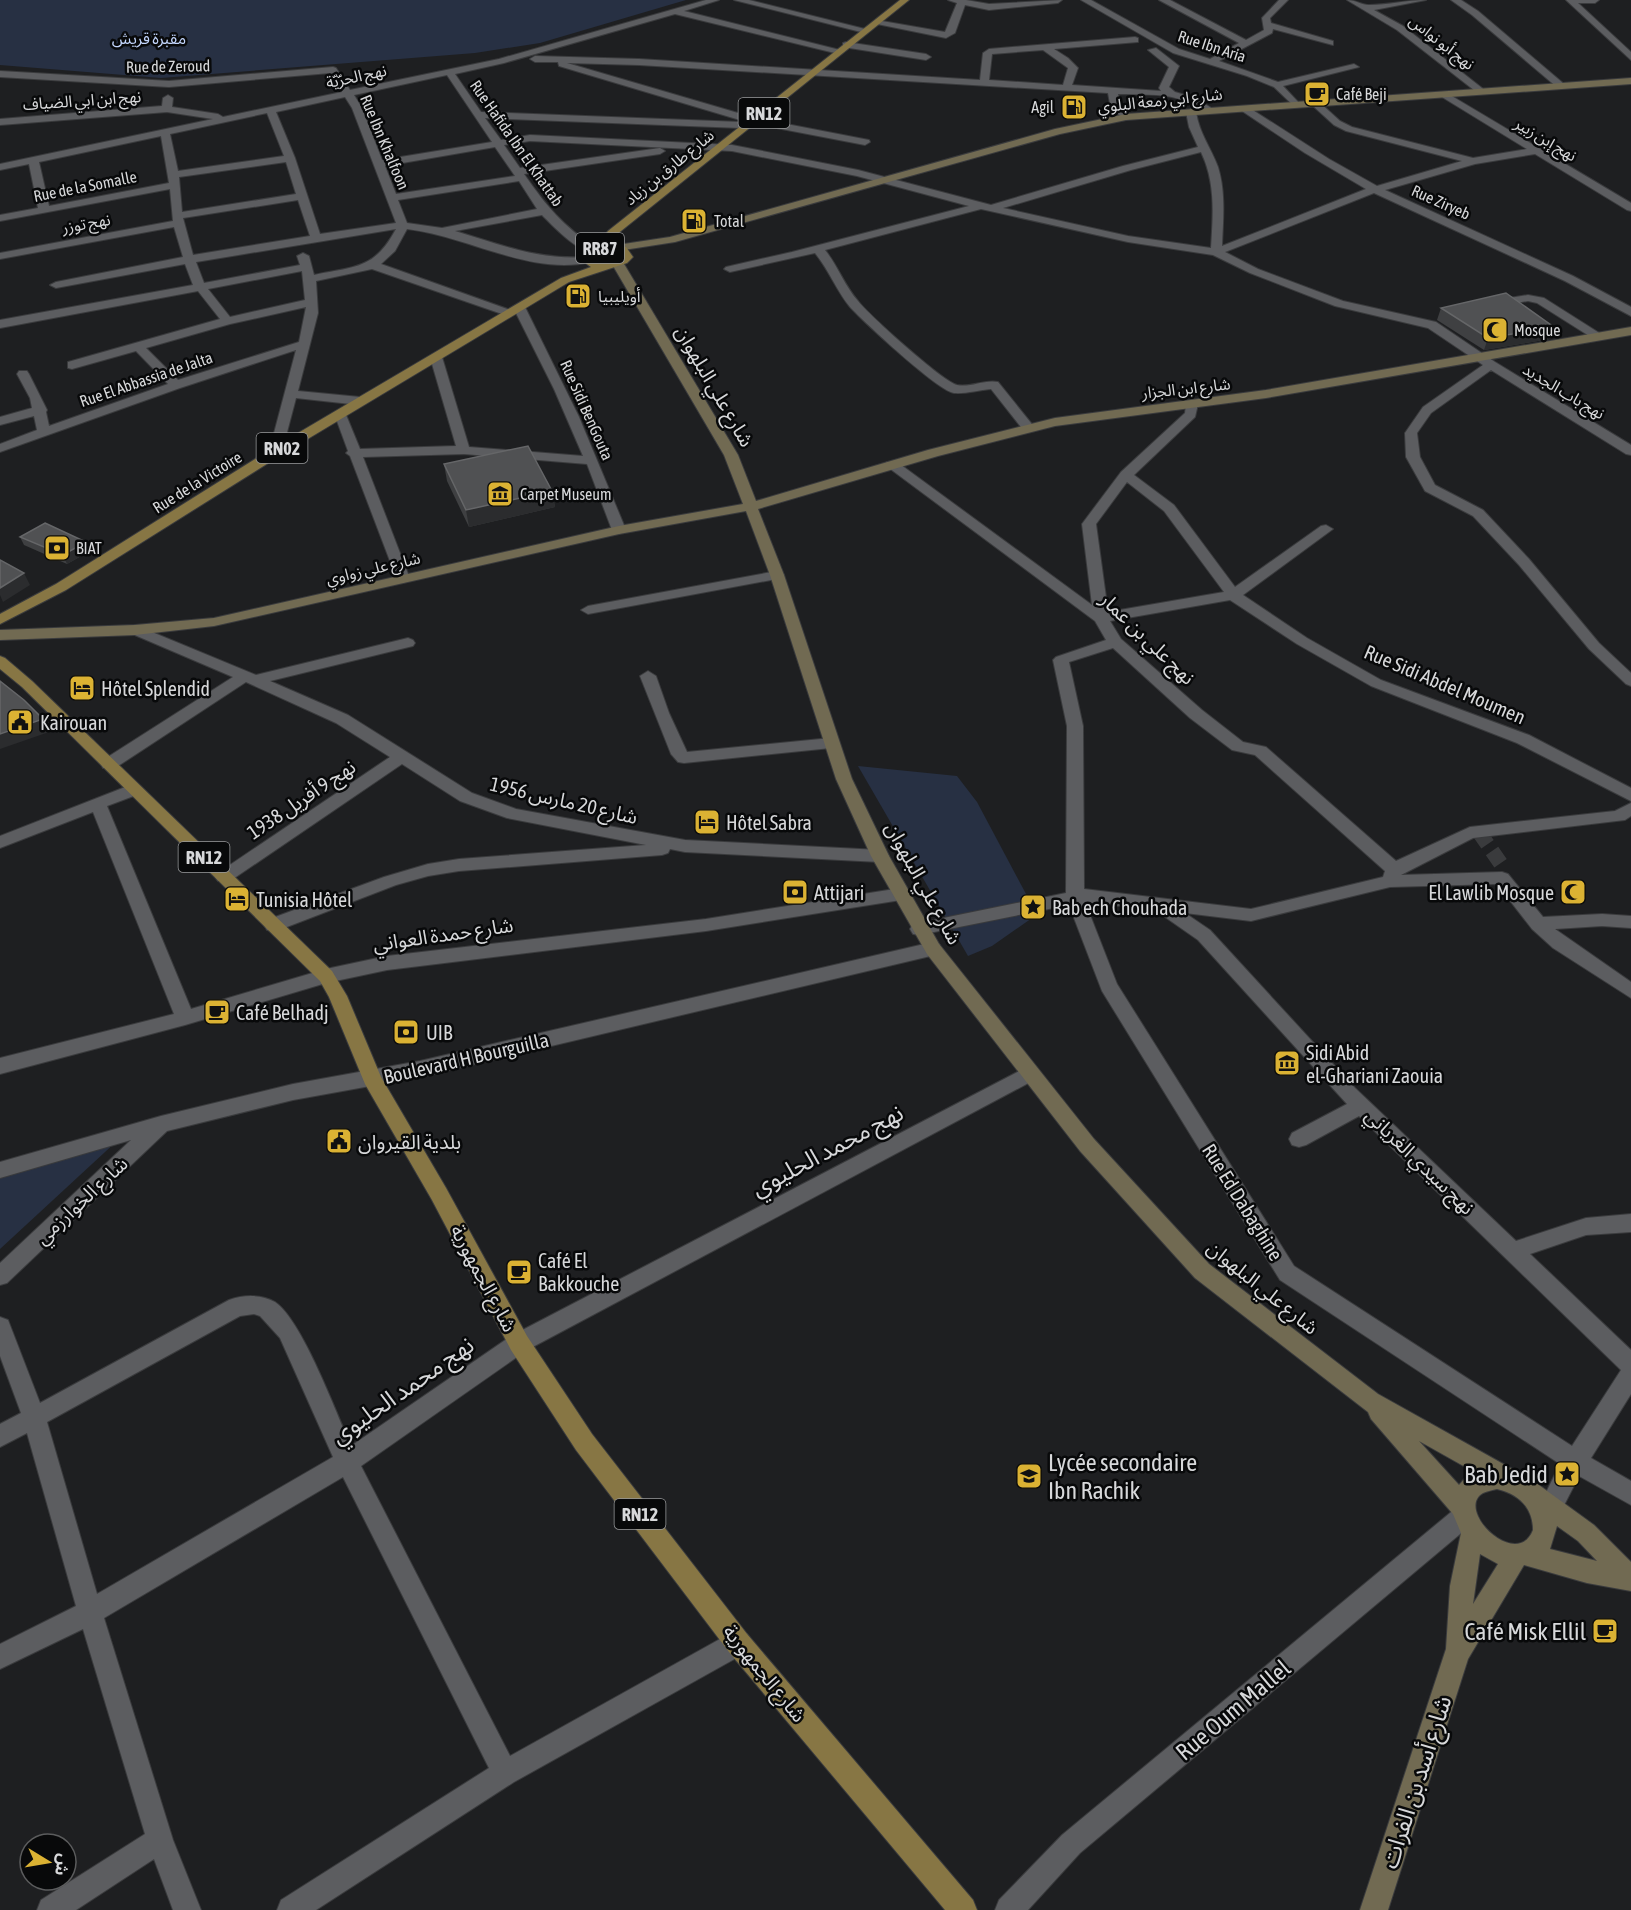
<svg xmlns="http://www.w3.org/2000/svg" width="1631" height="1910" viewBox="0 0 1631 1910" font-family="'Asap Condensed','Noto Sans Arabic',sans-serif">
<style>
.green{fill:#273043}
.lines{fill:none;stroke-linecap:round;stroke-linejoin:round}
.street-tunnel{stroke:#3a3b3d;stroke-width:15;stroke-dasharray:15 8;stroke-linecap:butt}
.street-casing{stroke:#3a3b3d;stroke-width:2}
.secondary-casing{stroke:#3a3b3d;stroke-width:2}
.primary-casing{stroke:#3a3b3d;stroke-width:2}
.street{fill:#5c5d60;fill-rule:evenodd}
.secondary{fill:#716a52;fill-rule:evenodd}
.primary{fill:#877644;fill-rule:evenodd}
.wall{fill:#3f4042}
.shaded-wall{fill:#2b2c2e}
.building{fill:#505153;stroke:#656668;stroke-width:1.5}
.labels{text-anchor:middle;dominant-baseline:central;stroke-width:5;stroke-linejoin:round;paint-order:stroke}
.far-park-label{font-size:16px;fill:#c3d6fd;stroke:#08090a}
.far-street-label{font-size:16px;fill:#d7d8da;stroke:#08090a}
.far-poi-label{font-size:16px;fill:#d7d8da;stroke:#08090a;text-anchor:start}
.shield{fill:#08090a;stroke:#999a9c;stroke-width:1.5}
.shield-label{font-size:18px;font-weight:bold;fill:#d7d8da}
.street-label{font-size:20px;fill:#d7d8da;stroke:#08090a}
.poi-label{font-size:20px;fill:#d7d8da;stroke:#08090a;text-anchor:start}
.near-street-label{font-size:24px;fill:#d7d8da;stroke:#08090a}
.near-poi-label{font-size:24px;fill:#d7d8da;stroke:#08090a;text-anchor:end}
</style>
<rect width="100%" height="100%" fill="#1e1f21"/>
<g class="green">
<path d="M0 0H686L540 43 475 53 161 78 0 65Z"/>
<path d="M858 766 957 776 977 802 1033 907 1035 916 992 946 968 956Z"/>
<path d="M118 1140 0 1249V1168Z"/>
</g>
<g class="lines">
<path class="street-tunnel" d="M1479 832 1501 864"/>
<g class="street-casing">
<g id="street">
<path d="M706 0H719L684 11 844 51 839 54 675 14 504 63 455 74 481 112 741 122 746 125 741 128 485 118 501 140 530 135 732 145 858 170 991 205 1123 166 1198 147 1189 127 1186 112 1191 109 1196 112C1199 133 1211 148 1218 167 1226 193 1223 220 1222 246L1366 189 1305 153 1242 111V107H1248L1329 159 1377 186 1462 161 1346 131 1334 125 1312 105V101H1318L1340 121 1352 127 1473 158 1527 149 1442 97V93L1445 92 1631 203V211L1627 210 1535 154 1475 164 1385 190 1573 276 1631 307V316L1565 281 1374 193 1225 252 1258 269 1343 301 1436 322 1495 362 1631 445V455L1626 454 1491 370 1431 413 1417 433 1420 457 1435 485 1483 510 1529 559 1599 643 1631 673V686L1626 684 1589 649 1519 565 1473 516 1425 491 1406 457 1405 433 1423 407 1483 365 1428 328 1335 306 1250 273 1213 255 1128 242 981 209 825 250C838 266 844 285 858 301 869 315 942 381 957 385 970 388 985 379 998 382L1035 428 1029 432 1024 431 991 389C979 390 965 394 954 393 938 391 863 321 850 307 836 290 829 270 815 253L730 272 724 269 726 267 792 252 969 206 857 176 732 151 530 141 504 145 520 168 660 148 665 151 660 154 524 174C547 207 562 225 596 248V252C580 255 553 226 542 215L455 231C502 245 537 260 587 257L591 258V262C531 276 467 236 407 229L395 251 381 264 513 311V315H505L372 269 316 281 318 313 298 391 360 397 366 401 360 405 296 398 281 455H271L269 452 296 350 180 388 0 452V444L37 430 34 416 0 425V417L32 408 30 398 17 374 19 371H27L29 374 47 410 46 412 49 426 168 384 136 351 72 369 68 368V362L220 319 198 291 0 328V320L193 285 185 264 56 288 50 285 56 282 183 257 174 227 0 259V253L173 221 170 189 0 221V215L38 208 29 164 0 170V164L213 119 167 112 0 125V119L162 106 163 98 168 95 173 98 172 107 218 114 223 117 342 92 330 73 169 87 0 77V71L169 81 333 67 336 68 350 90 499 59ZM447 75 492 142 382 160 362 108 354 95ZM345 97 352 108 396 223 320 234 295 158 276 112ZM267 113 284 156 178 171 170 134ZM161 136 169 183 49 206 39 162ZM495 147 515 176 396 194 385 166ZM1201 152C1216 183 1213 215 1211 248L1128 236 1003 208 1131 170ZM286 162 296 194 182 212 179 177ZM519 181 537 209 442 228 407 223 398 200ZM298 200 310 236 193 255 183 218ZM396 229C374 270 355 266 314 275L309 256 303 253 297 256 300 265 204 283 196 262ZM302 271 305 300 230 317 208 289ZM306 307 299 342 178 380 146 348 230 324Z"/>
<path d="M734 0H749L869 30 865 33Z"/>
<path d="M948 0H966L989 4 1062 0 1058 3 989 10 965 5 955 33 946 38 872 23 876 20 945 32 957 3Z"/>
<path d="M1081 0H1091L1179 49 1210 59 1239 43 1159 0H1170L1246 40 1264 30 1262 18 1279 0H1288L1270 18 1271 23 1333 41V45L1273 29 1272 33 1219 61 1278 82 1354 64 1359 67 1283 86 1300 104 1295 107 1274 87 1247 76 1173 53Z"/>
<path d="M1347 0C1355 0 1362 5 1369 5 1388 5 1407 0 1426 0L1374 10 1403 26 1487 92 1479 94 1397 30Z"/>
<path d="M1451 0H1461L1478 11 1564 84V88H1558L1472 15Z"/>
<path d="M1566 0H1599L1595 3H1578L1631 52V60Z"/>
<path d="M1135 37 1138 38V42L1054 49 1068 58 1078 68 1072 85 1161 91 1159 88 1169 67 1148 50 1156 48 1179 66 1169 87 1175 92 1195 98 1213 109V113C1202 114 1190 103 1179 99 1160 93 1138 95 1118 94L1121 108 1131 117 1126 120 1111 109 1108 93 639 65 567 63 755 118 869 140 870 142 865 145 750 123 559 66 558 62H535L530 59 535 56 639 59 980 80 983 53 989 49ZM1043 50 1068 68 1063 85 989 80 992 54Z"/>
<path d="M846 42 926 54 931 57 926 60 843 47V43Z"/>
<path d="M1528 295 1544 298 1604 336 1602 339H1594L1537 303 1528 301 1491 307 1485 304 1491 301Z"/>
<path d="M519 304 525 307 579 417 626 530 619 534 612 530 587 464 464 454 363 457 410 579 403 583 398 582 350 456 346 453 348 451 334 413 340 409 344 410 360 449 456 446 430 357 436 353 442 357 469 447 583 456 554 389 513 307Z"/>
<path d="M1192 400 1198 404 1195 417 1134 475 1174 505 1235 587 1321 526 1326 525 1333 529 1243 595 1307 638 1381 680 1529 735 1631 788V801L1517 743 1371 686 1297 644 1230 600 1110 621 1121 639 1202 710 1243 742 1266 747 1396 861 1470 827 1615 811 1631 803V816L1625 820 1473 838 1401 875 1502 872 1508 874 1543 917 1602 914 1631 916V928L1602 926 1555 929 1631 982V998L1553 948 1532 929 1497 884 1390 887 1251 921 1185 913 1210 930 1355 1088 1516 1241 1586 1218 1631 1214V1232L1586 1235 1530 1254 1631 1350V1394L1591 1458 1631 1481V1505L1579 1476 1559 1515 1551 1518 1543 1515 1539 1507 1560 1464 1280 1280 1102 991 1069 905 919 935 913 934 910 929 913 924 919 923 1066 893 1067 726 1053 660 1056 657 1106 640 1095 621 885 465 887 462H897L1092 605 1082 524 1121 472 1185 413 1186 404ZM1127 482 1164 511 1224 592 1108 612 1096 524ZM1113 648 1190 718 1232 750 1255 755 1385 871 1383 877 1251 909 1084 889 1083 726 1069 662ZM1085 902 1155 910 1198 940 1347 1104 1292 1133 1289 1139 1292 1145 1299 1147 1306 1145 1359 1116 1621 1370 1572 1446 1294 1266 1117 984Z"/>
<path d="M777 571 784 575 782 578 588 614 581 610 588 606Z"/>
<path d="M135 625 256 675 408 638 413 640 415 643 413 646 270 681 348 715 472 793 516 809 685 840 880 850 886 852 889 856 886 860 880 862 685 852 670 849 668 853 662 855 459 871 428 876 396 885 279 930 273 931 267 930 264 925 267 920 384 877 428 864 459 859 646 845 507 818 460 801 402 764 230 881H218L215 877 218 873 390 757 336 723 246 682 115 768H103L101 764 103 760 233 677 130 633 128 630Z"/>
<path d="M648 671 656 676 669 713 687 752 831 738 837 739 839 743 837 747 831 748 684 763 678 762 671 754 640 676Z"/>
<path d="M133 784 139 786 141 790 139 794 107 806 191 1009 326 969 387 956 706 919 901 888 907 890 910 894 907 898 901 900 706 931 387 970 326 983 185 1025 0 1074V1058L174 1014 93 812 0 848V836Z"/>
<path d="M933 942 939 944 942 949 939 954 420 1077 293 1100 167 1131 7 1283 0 1285V1263L131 1140 0 1178V1162L161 1116 293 1084 420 1061Z"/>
<path d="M1029 1066 1036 1069 1039 1074 1036 1079 527 1350 361 1466 510 1756 729 1634 738 1631 747 1634 750 1643 747 1652 514 1782 316 1910H277L281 1900 489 1768 343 1477 104 1618 173 1840 201 1910H173L154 1859 76 1910H37L41 1900 145 1834 83 1629 0 1669V1644L76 1606 27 1433 0 1447V1424L21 1413 0 1356V1317L8 1320 40 1403 229 1300C243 1295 261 1294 275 1302 302 1320 336 1413 351 1446L511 1336ZM254 1314 260 1316 280 1338 333 1457 97 1594 47 1422 240 1316Z"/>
<path d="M1464 1505 1472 1508 1476 1516 1472 1524 1080 1853 1028 1910H995L999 1900 1062 1835 1456 1508Z"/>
</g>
</g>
<g class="secondary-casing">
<g id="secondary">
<path d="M1631 78V84L1126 120 1060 134 675 242 617 251 611 248 617 245 670 237 1055 129 1126 114Z"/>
<path d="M618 261 624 264 738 455 756 501 928 450 1055 418 1266 390 1631 327V335L1266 398 1055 426 938 456 758 509 784 575 852 779 889 856 939 944 1094 1139 1209 1264 1378 1394 1532 1480 1594 1525 1631 1562V1591L1587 1583 1524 1565 1468 1659 1388 1910H1360L1446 1649 1450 1586 1461 1533 1453 1514 1371 1419 1368 1412 1195 1278 1080 1151 927 954 871 856 836 779 770 575 746 511 619 534 214 626 135 635 0 640V630L135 625 214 618 619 526 743 504 724 455 612 264ZM1419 1441 1476 1473 1467 1476 1459 1485ZM1497 1489C1519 1494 1533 1508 1533 1530 1517 1571 1454 1510 1483 1493 1487 1491 1493 1490 1497 1489ZM1557 1526 1578 1541 1597 1561 1550 1549ZM1480 1554 1498 1564 1473 1604Z"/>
</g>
</g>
<g class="primary-casing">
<g id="primary">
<path d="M900 0H909L616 235 609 244 626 247 633 257 627 263 569 282 281 455 66 590 0 624V614L56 584 271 449 561 278 591 267 581 260 585 250 596 247 608 231ZM607 250 618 252 621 256 608 263 593 259 594 254Z"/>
<path d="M0 656 5 658 32 681 332 971 347 996 381 1077 446 1188 527 1336 592 1434 747 1634 973 1900 977 1910H945L729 1652 576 1450 511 1350 432 1200 365 1084 329 997 320 981 22 687 0 669Z"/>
</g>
</g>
<use href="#street" class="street"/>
<use href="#secondary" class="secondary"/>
<use href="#primary" class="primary"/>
</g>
<g class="wall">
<path d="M1441 308 1550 339 1484 350 1437 320Z"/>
<path d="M444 464 552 491 555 507 469 527 447 481Z"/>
<path d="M20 537 86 542 90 551 67 564 24 545Z"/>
</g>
<g class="shaded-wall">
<path d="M1554 327 1550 339 1484 350 1488 338Z"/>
<path d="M552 491 555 507 469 527 466 510Z"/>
<path d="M86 542 90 551 67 564 63 555Z"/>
<path d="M24 573 30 585 3 602 0 595V588Z"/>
<path d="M43 719 49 732 0 749V734Z"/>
</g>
<g class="building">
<path d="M1506 293 1554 327 1488 338 1441 308Z"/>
<path d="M528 446 552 491 466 510 444 464Z"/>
<path d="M45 523 86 542 63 555 20 537Z"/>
<path d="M0 560 24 573 0 588Z"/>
<path d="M0 681 24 700 43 719 0 734Z"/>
</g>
<defs>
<g id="cafe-square" transform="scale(1.35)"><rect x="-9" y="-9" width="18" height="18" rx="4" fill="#dbb233" stroke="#08090a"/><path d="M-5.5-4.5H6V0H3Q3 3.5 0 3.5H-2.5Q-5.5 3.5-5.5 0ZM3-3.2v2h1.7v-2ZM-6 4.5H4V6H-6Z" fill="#111"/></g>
<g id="fuel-square" transform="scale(1.35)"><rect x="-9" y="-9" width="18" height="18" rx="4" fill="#dbb233" stroke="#08090a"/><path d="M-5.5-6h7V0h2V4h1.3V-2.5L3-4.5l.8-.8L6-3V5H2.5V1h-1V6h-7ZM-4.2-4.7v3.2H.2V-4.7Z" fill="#111"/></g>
<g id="mosque-square" transform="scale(1.35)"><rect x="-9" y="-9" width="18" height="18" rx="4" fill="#dbb233" stroke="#08090a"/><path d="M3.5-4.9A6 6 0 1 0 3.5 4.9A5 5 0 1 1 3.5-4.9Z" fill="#111"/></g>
<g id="museum-square" transform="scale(1.35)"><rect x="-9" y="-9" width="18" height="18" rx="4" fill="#dbb233" stroke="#08090a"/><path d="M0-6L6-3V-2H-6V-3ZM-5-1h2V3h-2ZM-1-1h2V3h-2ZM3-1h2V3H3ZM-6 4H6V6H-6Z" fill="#111"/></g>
<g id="bank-square" transform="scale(1.35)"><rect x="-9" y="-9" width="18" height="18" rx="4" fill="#dbb233" stroke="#08090a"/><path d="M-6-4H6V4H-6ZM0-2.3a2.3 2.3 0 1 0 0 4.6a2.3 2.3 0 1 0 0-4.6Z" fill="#111"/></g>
<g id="hotel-square" transform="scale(1.35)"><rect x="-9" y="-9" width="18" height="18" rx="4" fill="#dbb233" stroke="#08090a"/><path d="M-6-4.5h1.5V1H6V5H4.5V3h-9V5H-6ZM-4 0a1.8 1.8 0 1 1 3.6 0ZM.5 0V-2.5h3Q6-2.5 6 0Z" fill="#111"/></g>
<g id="civic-square" transform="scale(1.35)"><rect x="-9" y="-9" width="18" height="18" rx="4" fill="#dbb233" stroke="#08090a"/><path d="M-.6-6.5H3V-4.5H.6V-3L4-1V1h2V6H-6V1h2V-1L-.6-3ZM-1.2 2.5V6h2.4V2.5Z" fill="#111"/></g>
<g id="sight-square" transform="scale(1.35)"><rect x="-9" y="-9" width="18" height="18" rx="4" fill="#dbb233" stroke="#08090a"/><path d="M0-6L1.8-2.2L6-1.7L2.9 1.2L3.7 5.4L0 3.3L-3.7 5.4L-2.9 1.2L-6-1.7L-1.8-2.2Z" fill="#111"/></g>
<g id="school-square" transform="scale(1.35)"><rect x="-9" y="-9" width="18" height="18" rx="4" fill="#dbb233" stroke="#08090a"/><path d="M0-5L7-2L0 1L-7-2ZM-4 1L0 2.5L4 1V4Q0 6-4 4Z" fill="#111"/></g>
</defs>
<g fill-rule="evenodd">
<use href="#cafe-square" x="1317" y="94"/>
<use href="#fuel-square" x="1074" y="107"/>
<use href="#fuel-square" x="694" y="221"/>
<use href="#fuel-square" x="578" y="296"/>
<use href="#mosque-square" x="1495" y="330"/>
<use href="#museum-square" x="500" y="494"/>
<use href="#bank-square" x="57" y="548"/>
<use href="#hotel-square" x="82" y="688"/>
<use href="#civic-square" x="20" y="722"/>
<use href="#hotel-square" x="707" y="822"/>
<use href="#bank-square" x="795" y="892"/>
<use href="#mosque-square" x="1573" y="892"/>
<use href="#hotel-square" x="237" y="899"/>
<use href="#sight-square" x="1033" y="907"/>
<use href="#cafe-square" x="217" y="1012"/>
<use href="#bank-square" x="406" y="1032"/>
<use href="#museum-square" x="1287" y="1063"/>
<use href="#civic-square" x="339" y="1141"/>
<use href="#cafe-square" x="519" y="1272"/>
<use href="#sight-square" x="1567" y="1474"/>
<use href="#school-square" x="1029" y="1476"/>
<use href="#cafe-square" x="1605" y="1631"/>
</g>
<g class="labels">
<g class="far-park-label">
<text x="149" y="38">مقبرة قريش</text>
</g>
<g class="far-street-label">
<text transform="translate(1442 42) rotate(38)">نهج أبو نواس</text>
<text transform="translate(1212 46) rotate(18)">Rue Ibn Aria</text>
<text transform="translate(168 66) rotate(-1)">Rue de Zeroud</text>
<text transform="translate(356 76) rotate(-12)">نهج الحرّيّة</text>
<text transform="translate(82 100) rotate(-4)">نهج ابن ابي الضياف</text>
<text transform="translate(1160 100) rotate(-6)">شارع ابي زمعة البلوي</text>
<text transform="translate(1546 139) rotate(31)">نهج إبن زبير</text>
<text transform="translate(385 142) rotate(67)">Rue Ibn Khalfoon</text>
<text transform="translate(517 143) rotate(55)">Rue Hafida Ibn El Khattab</text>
<text transform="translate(669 167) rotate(-39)">شارع طارق بن زياد</text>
<text transform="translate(85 186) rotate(-11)">Rue de la Somalle</text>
<text transform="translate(1441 202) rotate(24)">Rue Ziryeb</text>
<text transform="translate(86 223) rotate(-10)">نهج توزر</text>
<text transform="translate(146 379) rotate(-19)">Rue El Abbassia de Jalta</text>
<text transform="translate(1186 388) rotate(-6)">شارع ابن الجزار</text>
<text transform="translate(1564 391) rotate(31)">نهج باب الجديد</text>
<text transform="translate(587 410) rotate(66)">Rue Sidi BenGouta</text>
<text transform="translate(197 482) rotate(-32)">Rue de la Victoire</text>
<text transform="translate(373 568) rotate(-13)">شارع علي زواوي</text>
</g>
<g class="far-poi-label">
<text x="1336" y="94">Café Beji</text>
<text x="1054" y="107" text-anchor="end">Agil</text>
<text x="714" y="221">Total</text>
<text x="598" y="296">أويليبيا</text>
<text x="1514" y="330">Mosque</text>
<text x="520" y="494">Carpet Museum</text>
<text x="76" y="548">BIAT</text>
</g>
<g class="shield">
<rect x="738.5" y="98" width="51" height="30" rx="4.5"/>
<rect x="576" y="233" width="48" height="30" rx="4.5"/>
<rect x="256.5" y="433" width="51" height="30" rx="4.5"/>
<rect x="178.5" y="842" width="51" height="30" rx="4.5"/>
<rect x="614.5" y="1499" width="51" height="30" rx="4.5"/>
</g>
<g class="shield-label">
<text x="764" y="113">RN12</text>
<text x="600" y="248">RR87</text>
<text x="282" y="448">RN02</text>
<text x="204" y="857">RN12</text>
<text x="640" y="1514">RN12</text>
</g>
<g class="street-label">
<text transform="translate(715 386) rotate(60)">شارع علي البلهوان</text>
<text transform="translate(1148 638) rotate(44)">نهج علي بن عمار</text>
<text transform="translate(1445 684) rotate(23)">Rue Sidi Abdel Moumen</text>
<text transform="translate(301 799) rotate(-34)">نهج 9 أفريل 1938</text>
<text transform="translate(564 800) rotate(13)">شارع 20 مارس 1956</text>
<text transform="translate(924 883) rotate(61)">شارع علي البلهوان</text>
<text transform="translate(443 934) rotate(-8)">شارع حمدة العواني</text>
<text transform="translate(466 1058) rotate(-13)">Boulevard H Bourguilla</text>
<text transform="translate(1420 1161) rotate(44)">نهج سيدي الغرياني</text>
<text transform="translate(81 1200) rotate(-43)">شارع الخوارزمي</text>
<text transform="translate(1243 1202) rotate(58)">Rue Ed Dabaghine</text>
<text transform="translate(484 1278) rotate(62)">شارع الجمهورية</text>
<text transform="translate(1263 1287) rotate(39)">شارع علي البلهوان</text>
<text transform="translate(765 1673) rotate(51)">شارع الجمهورية</text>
</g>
<g class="poi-label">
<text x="101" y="688">Hôtel Splendid</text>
<text x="40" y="722">Kairouan</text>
<text x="726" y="822">Hôtel Sabra</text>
<text x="814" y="892">Attijari</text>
<text x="1554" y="892" text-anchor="end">El Lawlib Mosque</text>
<text x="256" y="899">Tunisia Hôtel</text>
<text x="1052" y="907">Bab ech Chouhada</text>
<text x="236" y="1012">Café Belhadj</text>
<text x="426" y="1032">UIB</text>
<text x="1306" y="1052">Sidi Abid<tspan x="1306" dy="23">el-Ghariani Zaouia</tspan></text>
<text x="358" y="1141">بلدية القيروان</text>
<text x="538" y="1260">Café El<tspan x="538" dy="23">Bakkouche</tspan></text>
</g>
<g class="near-street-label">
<text transform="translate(827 1150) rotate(-28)">نهج محمد الحليوي</text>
<text transform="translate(402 1390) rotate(-35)">نهج محمد الحليوي</text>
<text transform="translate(1233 1710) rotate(-40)">Rue Oum Mallel</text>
<text transform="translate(1416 1782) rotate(-72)">شارع أسد بن الفرات</text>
</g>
<g class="near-poi-label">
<text x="1048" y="1462" text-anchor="start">Lycée secondaire<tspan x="1048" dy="28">Ibn Rachik</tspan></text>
<text x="1548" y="1474">Bab Jedid</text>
<text x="1586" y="1631">Café Misk Ellil</text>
</g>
</g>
<g transform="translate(48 1862) rotate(101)"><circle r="28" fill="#08090a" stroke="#5b5c5d" stroke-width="1.5"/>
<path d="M0-4.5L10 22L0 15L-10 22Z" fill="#dbb233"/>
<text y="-9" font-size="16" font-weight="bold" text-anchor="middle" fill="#d7d8da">ش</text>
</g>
</svg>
